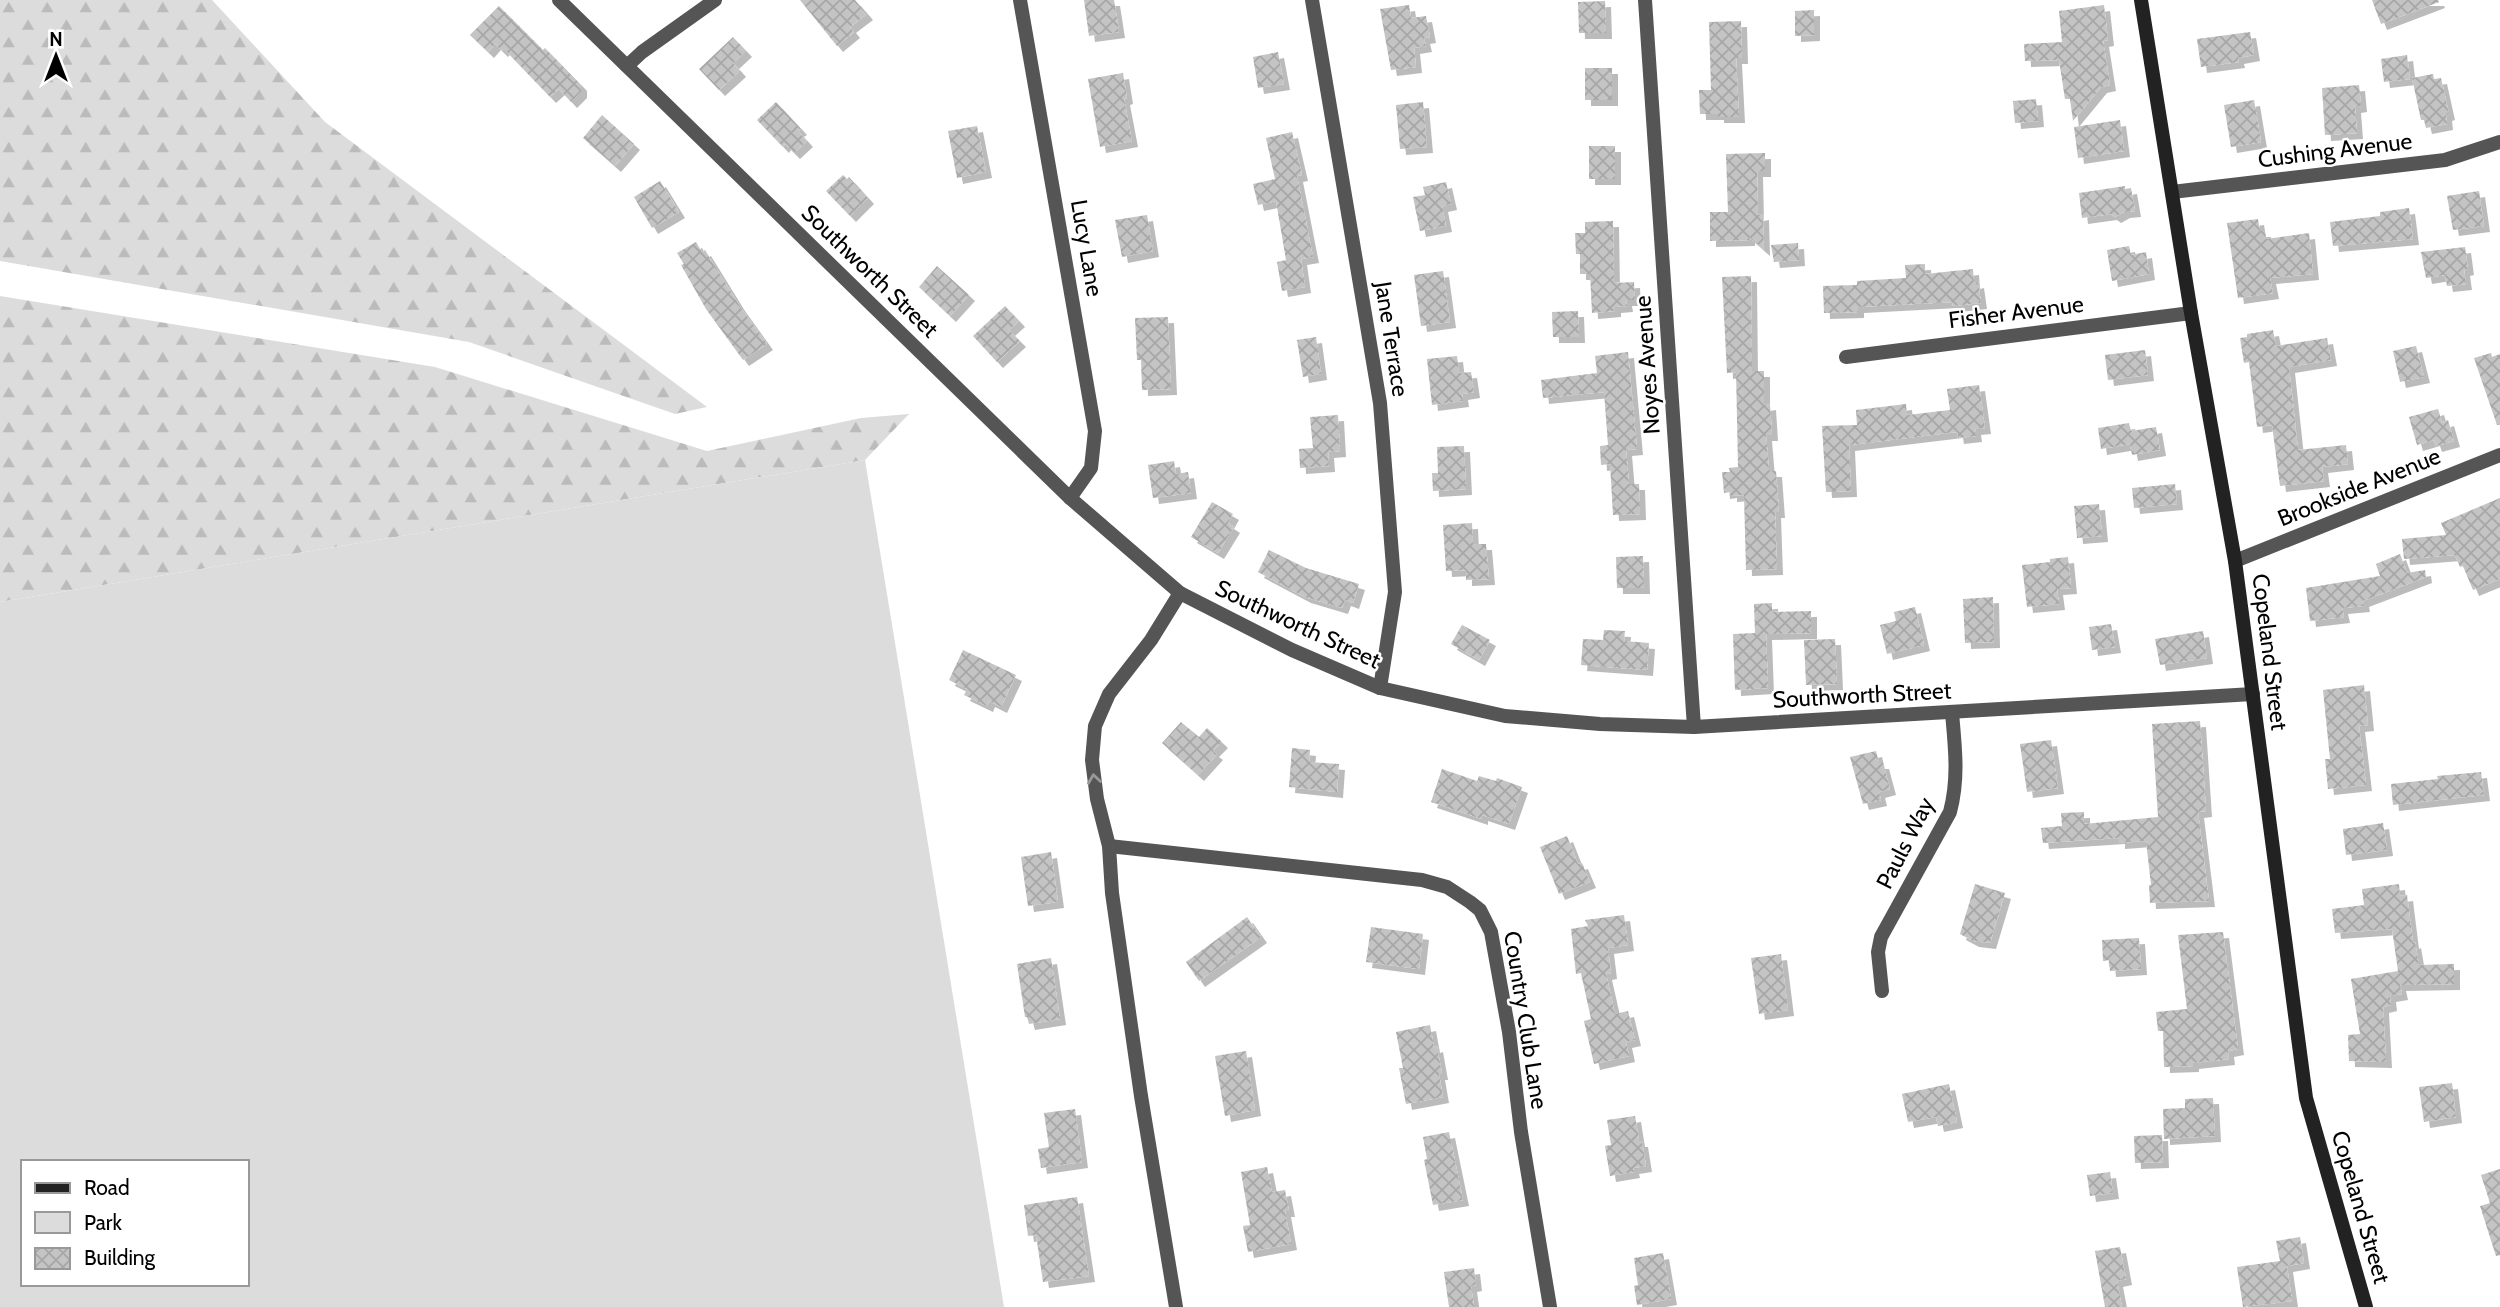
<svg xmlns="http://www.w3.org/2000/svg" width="2500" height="1307" viewBox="0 0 2500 1307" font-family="Cabin,sans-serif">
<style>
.forest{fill:url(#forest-firs)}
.park{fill:#dcdcdc;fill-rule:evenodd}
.building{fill:url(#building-cross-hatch);filter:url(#shadow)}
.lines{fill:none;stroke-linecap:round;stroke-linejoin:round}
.minor{stroke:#555;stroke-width:14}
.tertiary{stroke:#555;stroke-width:14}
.secondary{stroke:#222;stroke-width:14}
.oneway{stroke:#999}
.labels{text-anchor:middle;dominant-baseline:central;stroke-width:5;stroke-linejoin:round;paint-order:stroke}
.street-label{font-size:23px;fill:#000;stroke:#fff}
</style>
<defs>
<pattern id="forest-firs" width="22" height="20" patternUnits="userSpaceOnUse" patternTransform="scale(1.75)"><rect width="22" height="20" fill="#dcdcdc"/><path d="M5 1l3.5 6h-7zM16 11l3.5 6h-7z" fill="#bbb"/></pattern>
<pattern id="building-cross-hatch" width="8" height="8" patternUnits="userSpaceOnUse" patternTransform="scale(1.75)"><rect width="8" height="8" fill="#c4c4c4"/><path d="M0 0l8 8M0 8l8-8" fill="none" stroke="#a7a7a7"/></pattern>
<filter id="shadow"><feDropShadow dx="6" dy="6" stdDeviation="0" flood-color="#0004"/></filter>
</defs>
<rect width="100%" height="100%" fill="#fff"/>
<g class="forest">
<path d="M0 0H212L325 122 707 407 675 414 469 342 0 261Z"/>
<path d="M0 296 435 367 707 451 861 418 909 414 865 460 0 602Z"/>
</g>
<path class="park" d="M865 460 1004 1307H0V602ZM23 1162H247V1284H23Z"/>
<g class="building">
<path d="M800 0H855L867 14 850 27 854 32 837 46Z"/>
<path d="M1084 0H1114L1119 32 1089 36Z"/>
<path d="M2372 0H2438L2439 2 2381 24Z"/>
<path d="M1605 1 1606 33H1579L1578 2Z"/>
<path d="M1409 5 1411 18 1426 16 1430 37 1424 38 1426 46 1414 48 1416 67 1391 70 1380 9Z"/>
<path d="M2104 5 2108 40 2103 41 2110 85 2101 87 2073 121 2070 99H2065L2059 60 2025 61 2024 44 2062 42 2059 11Z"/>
<path d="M499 6 543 50 545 48 581 85V92L571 102 559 89 550 97 504 49 502 51 495 44 488 52 470 35Z"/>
<path d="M1814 10V35L1795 36V11Z"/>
<path d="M1741 21 1742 58H1736L1739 117H1718V114H1700L1699 90H1711L1709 22Z"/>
<path d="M2250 32 2254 55 2238 58 2239 62 2201 67 2197 39Z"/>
<path d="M733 37 746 51 733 63 740 71 719 90 699 69Z"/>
<path d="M1278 52 1284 84 1258 88 1253 57Z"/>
<path d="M2407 55 2410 79 2384 82 2381 59Z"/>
<rect x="1585" y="68" width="27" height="32"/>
<path d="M1123 73 1127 98 1124 99 1132 141 1100 147 1088 79Z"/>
<path d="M2433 74 2434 79 2441 78 2449 114 2446 115 2447 124 2426 128 2424 120H2421L2412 78Z"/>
<path d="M2359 85 2361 106 2355 107 2357 133 2325 135 2322 88Z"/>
<path d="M2036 99 2038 121 2015 123 2013 101Z"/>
<path d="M2254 100 2261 142 2231 147 2224 105Z"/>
<path d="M776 102 801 129 798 131 807 141 794 153 785 144 783 147 757 120Z"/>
<path d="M1423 102 1427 147 1400 149 1396 105Z"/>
<path d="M602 115 634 144 615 166 583 138Z"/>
<path d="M2120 120 2124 151 2078 158 2074 127Z"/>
<path d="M977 126 986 172 957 178 948 131Z"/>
<path d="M1292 132 1302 175 1297 176 1313 257 1301 259 1305 287 1282 291 1277 262 1286 260 1276 201 1258 205 1253 184 1275 179 1266 138Z"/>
<rect x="1589" y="146" width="26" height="33"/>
<path d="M1765 153V171H1757L1758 215 1763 214 1764 250 1749 237V240L1710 241V212H1728L1726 154Z"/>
<path d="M843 175 847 179 849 177 868 198 850 216 826 191Z"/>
<path d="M660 181 679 212 652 228 634 197Z"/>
<path d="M1446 182 1451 204 1442 206 1446 226 1420 231 1413 197 1425 195 1423 187Z"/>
<path d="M2125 186V189L2131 188 2135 211 2124 212 2115 217 2111 214 2082 218 2079 193Z"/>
<path d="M2479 191 2484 226 2453 230 2447 196Z"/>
<path d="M2409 208 2413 239 2333 246 2330 222 2380 216V212Z"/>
<path d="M1147 215 1153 251 1122 257 1115 220Z"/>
<path d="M2258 219 2260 231H2265L2266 239 2309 233 2313 274 2270 278 2273 293 2238 298 2227 223Z"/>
<path d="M1613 221 1614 283 1634 282 1635 300H1626L1627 306 1615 307V311L1592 313 1590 274H1580V254H1576L1575 233H1585V222Z"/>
<path d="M696 242 702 252 705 250 739 305 767 344 743 360 706 309 681 265 684 264 677 253Z"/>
<path d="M1798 243 1799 260 1774 262 1771 245Z"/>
<path d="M2129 246 2131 255 2146 252 2149 274 2112 281 2107 250Z"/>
<path d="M2465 247 2468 269 2464 270 2466 284 2447 286 2445 275 2426 278 2421 252Z"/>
<path d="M1925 264V274L1973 269 1974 283 1978 282 1981 303 1953 306 1952 302 1858 307V312L1824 313 1823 286 1857 285V281L1906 278 1905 265Z"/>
<path d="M937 266 969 295 950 316 919 287Z"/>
<path d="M1443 271 1450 322 1421 326 1414 275Z"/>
<path d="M1751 276 1752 371H1764V405L1770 404 1772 435H1766L1769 471H1776L1779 512H1775L1777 569 1746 570 1744 495 1731 496V492L1724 493 1722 472H1730L1729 468 1738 467 1736 372 1727 373 1722 277Z"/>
<path d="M1005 306 1019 321 1009 330 1020 341 997 362 973 336Z"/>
<path d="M1578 311 1579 337H1553L1552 312Z"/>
<path d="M1168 317 1171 389 1142 390 1141 360H1137L1135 318Z"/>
<path d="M2273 330 2276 346 2327 338 2331 360 2289 367 2298 450 2346 445 2348 464 2322 467 2324 481 2280 486 2272 425 2257 427 2249 362 2244 363 2240 338 2247 337V334Z"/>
<path d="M1316 337 1321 374 1303 377 1297 340Z"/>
<path d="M2416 346 2424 377 2400 382 2393 351Z"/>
<path d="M2145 350 2148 375 2108 380 2105 355Z"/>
<path d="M1628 352 1637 449 1626 450 1629 484H1639L1640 514 1613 515 1610 464 1601 465 1600 446 1608 445 1604 392 1543 398 1541 380 1597 373 1595 356Z"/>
<path d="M2491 353 2492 357 2500 354V425H2497L2474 358Z"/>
<path d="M1457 356 1459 373 1471 372 1474 392 1462 394 1463 401 1432 405 1427 359Z"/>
<path d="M1979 385 1985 428 1975 429 1976 436 1958 438 1957 432 1849 445 1851 491 1826 492 1822 426 1857 425 1856 410 1906 404 1907 415 1950 410 1947 389Z"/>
<path d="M2438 409 2442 422 2448 420 2454 441 2436 446 2434 440 2417 445 2409 417Z"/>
<path d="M1338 415 1340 451 1328 452 1329 466 1300 468 1299 449 1313 448 1310 417Z"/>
<path d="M2129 423 2131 431 2156 427 2160 450 2132 455 2130 444 2101 449 2098 428Z"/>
<path d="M1464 446 1466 489 1433 491 1432 473H1438L1437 447Z"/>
<path d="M1174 461 1176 474 1188 472 1191 493 1153 498 1148 465Z"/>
<path d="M2175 484 2177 504 2134 508 2132 488Z"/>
<path d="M2500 498V579L2473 590 2463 566 2460 567 2455 555 2404 559 2402 539 2446 535 2441 523Z"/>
<path d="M1212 502 1233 514 1228 523 1234 527 1218 553 1191 537Z"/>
<path d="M2099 504 2102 536 2077 538 2074 506Z"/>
<path d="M1472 523 1473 544H1486L1489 579 1466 580V570L1446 571 1443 525Z"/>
<path d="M1269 550 1306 568 1359 584 1353 603 1345 600 1342 608 1305 597 1258 572Z"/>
<path d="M2400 554 2407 573 2425 570 2426 577 2363 601 2364 606 2342 608 2344 617 2310 621 2306 588 2380 576 2376 564Z"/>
<path d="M1643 556 1644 588H1617L1616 557Z"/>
<path d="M2068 557 2071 588 2057 589 2059 604 2027 607 2022 565 2050 562V559Z"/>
<path d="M1993 597 1994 642 1965 643 1963 599Z"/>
<path d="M1772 603V612L1811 611V633L1766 634 1768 688 1735 690 1733 634 1755 633 1754 604Z"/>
<path d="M1915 607 1924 645 1887 654 1880 625 1896 621 1894 612Z"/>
<path d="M2111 624 2115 647 2092 650 2089 627Z"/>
<path d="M1462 625 1490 640 1479 660 1451 644Z"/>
<path d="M1604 630 1625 631 1624 641 1649 643 1647 670 1581 665 1583 639 1603 640Z"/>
<path d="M2203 631 2207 658 2160 665 2155 639Z"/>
<path d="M1835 639 1837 684 1806 685 1804 640Z"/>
<path d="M963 650 1016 675 1001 707 989 701 987 706 964 695 967 689 949 680Z"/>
<path d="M2364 685 2368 725 2359 726 2366 785 2328 789 2325 759H2330L2323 690Z"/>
<path d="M2200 721 2206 811 2198 812 2209 901 2150 903 2149 885H2151L2146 841 2119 843V838L2043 843 2041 828 2062 826 2061 813 2084 812V824L2158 817 2152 724Z"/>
<path d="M1181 722 1199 737 1207 728 1222 742 1213 751 1217 754 1198 775 1162 743Z"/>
<path d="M2051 740 2058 788 2027 792 2020 744Z"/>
<path d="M1292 748 1310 750 1309 762 1339 764 1337 792 1289 787Z"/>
<path d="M1876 751 1879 763H1883L1890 789 1879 792 1881 800 1863 804 1850 757Z"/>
<path d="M1442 769 1477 781 1479 776 1496 781 1497 778 1522 787 1509 824 1482 815V819L1431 802Z"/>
<path d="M2481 772 2484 795 2393 805 2391 784 2438 779 2437 776Z"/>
<path d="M2383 823 2387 850 2346 855 2343 829Z"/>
<path d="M1567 836 1578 864 1582 863 1590 882 1559 894 1540 847Z"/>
<path d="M1051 852 1058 902 1028 906 1021 857Z"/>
<path d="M1975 884 2005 893 1990 943 1973 941 1960 934Z"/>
<path d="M2399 884 2400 896 2407 895 2413 943 2415 942 2419 965 2454 964V984L2400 985 2402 994 2390 996 2391 1005 2383 1007 2386 1062 2349 1061 2348 1035 2360 1034 2351 979 2398 971 2392 929 2335 933 2332 909 2364 905 2362 889Z"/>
<path d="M1624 915 1628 945 1608 948 1611 973 1606 974 1615 1014 1628 1011 1635 1040 1626 1042 1629 1056 1594 1064 1584 1021 1591 1019 1581 973 1576 974 1571 929 1588 926 1585 920Z"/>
<path d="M1247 917 1261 937 1199 981 1186 962Z"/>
<path d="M1371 927 1423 934 1419 969 1366 962Z"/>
<path d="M2223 932 2238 1049 2228 1051 2229 1059 2193 1063V1066L2164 1067 2163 1031H2158L2156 1012 2187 1009 2178 935Z"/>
<path d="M2139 938 2141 969 2110 971 2109 960 2103 961 2102 940Z"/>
<path d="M1781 954 1788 1010 1759 1014 1751 958Z"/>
<path d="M1051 958 1060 1019 1029 1024 1027 1017H1025L1017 964Z"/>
<path d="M1430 1025 1434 1047 1437 1046 1442 1074H1439L1443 1097 1406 1104 1399 1068H1403L1396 1032Z"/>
<path d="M1246 1051 1255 1110 1225 1116 1215 1056Z"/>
<path d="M2452 1083 2456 1117 2424 1122 2419 1087Z"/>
<path d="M1949 1084 1957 1122 1938 1126 1936 1117 1908 1122 1902 1094Z"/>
<path d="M2213 1098 2215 1136 2164 1139 2163 1109 2185 1108V1099Z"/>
<path d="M1075 1109 1082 1162 1041 1168 1038 1149 1049 1147 1044 1113Z"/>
<path d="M1635 1116 1639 1141H1642L1646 1166 1633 1168 1634 1172 1610 1176 1605 1146 1611 1145 1607 1120Z"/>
<path d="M1449 1132 1463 1200 1433 1205 1424 1160 1427 1159 1423 1137Z"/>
<path d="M2162 1135 2163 1162 2135 1163 2134 1136Z"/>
<path d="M1267 1167 1272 1192 1285 1190 1289 1211H1285L1291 1244 1248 1252 1243 1226 1250 1225 1241 1172Z"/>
<path d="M2500 1169V1255L2496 1256 2480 1206 2490 1203 2481 1175Z"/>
<path d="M2110 1172 2113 1193 2090 1196 2087 1175Z"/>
<path d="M1077 1197 1089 1276 1043 1282 1036 1235 1028 1236 1024 1205Z"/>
<path d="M2300 1237 2304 1263 2287 1266 2292 1301 2243 1307 2237 1267 2280 1261 2276 1241Z"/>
<path d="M2120 1247 2126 1279 2117 1281 2122 1307H2105L2095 1251Z"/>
<path d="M1663 1253 1671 1299 1637 1305 1634 1286 1638 1285 1634 1258Z"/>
<path d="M1474 1268 1476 1285 1471 1286 1474 1307H1449L1444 1272Z"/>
</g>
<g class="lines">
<g class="minor">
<path d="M1020 0 1095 431 1091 468 1070 498"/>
<path d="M1312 0 1380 403 1395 592 1380 688"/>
<path d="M1645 0 1694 727"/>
<path d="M627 66 642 52 715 0"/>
<path d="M2172 192 2445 160 2500 142"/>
<path d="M1846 357 2191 313"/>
<path d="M2235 561 2500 455"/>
<path d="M1109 846 1422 880 1447 887 1470 902 1480 910 1491 932 1509 1032 1521 1132 1550 1307"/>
<path d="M1882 991 1878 952 1881 937 1950 812C1959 778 1955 747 1952 713"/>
<path d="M1176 1307 1141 1096 1112 893 1109 846 1097 799 1092 760 1095 726 1109 694 1151 640 1180 593"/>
</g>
<path class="tertiary" d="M559 0 1070 498 1180 593 1292 650 1380 688 1505 716 1600 724 1694 727 2253 694"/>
<path class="secondary" d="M2141 0 2191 313 2235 561 2306 1098 2366 1307"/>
</g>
<defs><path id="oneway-chevron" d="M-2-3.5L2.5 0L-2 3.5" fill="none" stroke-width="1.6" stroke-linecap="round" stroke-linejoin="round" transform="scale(1.75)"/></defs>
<use class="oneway" href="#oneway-chevron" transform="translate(1094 779) rotate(-98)"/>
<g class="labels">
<g class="street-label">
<text transform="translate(2335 150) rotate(-7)">Cushing Avenue</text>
<text transform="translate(1087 248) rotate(80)">Lucy Lane</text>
<text transform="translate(870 271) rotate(44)">Southworth Street</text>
<text transform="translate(2016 312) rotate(-7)">Fisher Avenue</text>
<text transform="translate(1392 339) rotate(81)">Jane Terrace</text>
<text transform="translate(1647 365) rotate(-94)">Noyes Avenue</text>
<text transform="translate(2359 487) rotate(-22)">Brookside Avenue</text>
<text transform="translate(1298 624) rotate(25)">Southworth Street</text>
<text transform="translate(2270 652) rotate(83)">Copeland Street</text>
<text transform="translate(1862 695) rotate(-3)">Southworth Street</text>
<text transform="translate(1905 843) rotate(-63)">Pauls Way</text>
<text transform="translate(1526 1020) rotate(81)">Country Club Lane</text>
<text transform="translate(2361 1207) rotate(74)">Copeland Street</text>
</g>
</g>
<rect x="21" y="1160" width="228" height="126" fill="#ffffff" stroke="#999999" stroke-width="2"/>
<rect x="35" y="1183" width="35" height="10" fill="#222222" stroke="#999999" stroke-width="2"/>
<text x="84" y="1195" font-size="21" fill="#000000">Road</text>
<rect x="35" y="1212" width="35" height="21" fill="#dcdcdc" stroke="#999999" stroke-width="2"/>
<text x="84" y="1230" font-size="21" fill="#000000">Park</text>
<rect x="35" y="1248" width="35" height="21" fill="url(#building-cross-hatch)" stroke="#999999" stroke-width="2"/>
<text x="84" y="1265" font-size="21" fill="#000000">Building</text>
<g transform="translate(56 56)" stroke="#ffffff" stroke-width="5" paint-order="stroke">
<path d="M0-5L12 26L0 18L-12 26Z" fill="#000000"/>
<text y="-10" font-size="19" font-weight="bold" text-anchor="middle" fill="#000000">N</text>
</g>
</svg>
